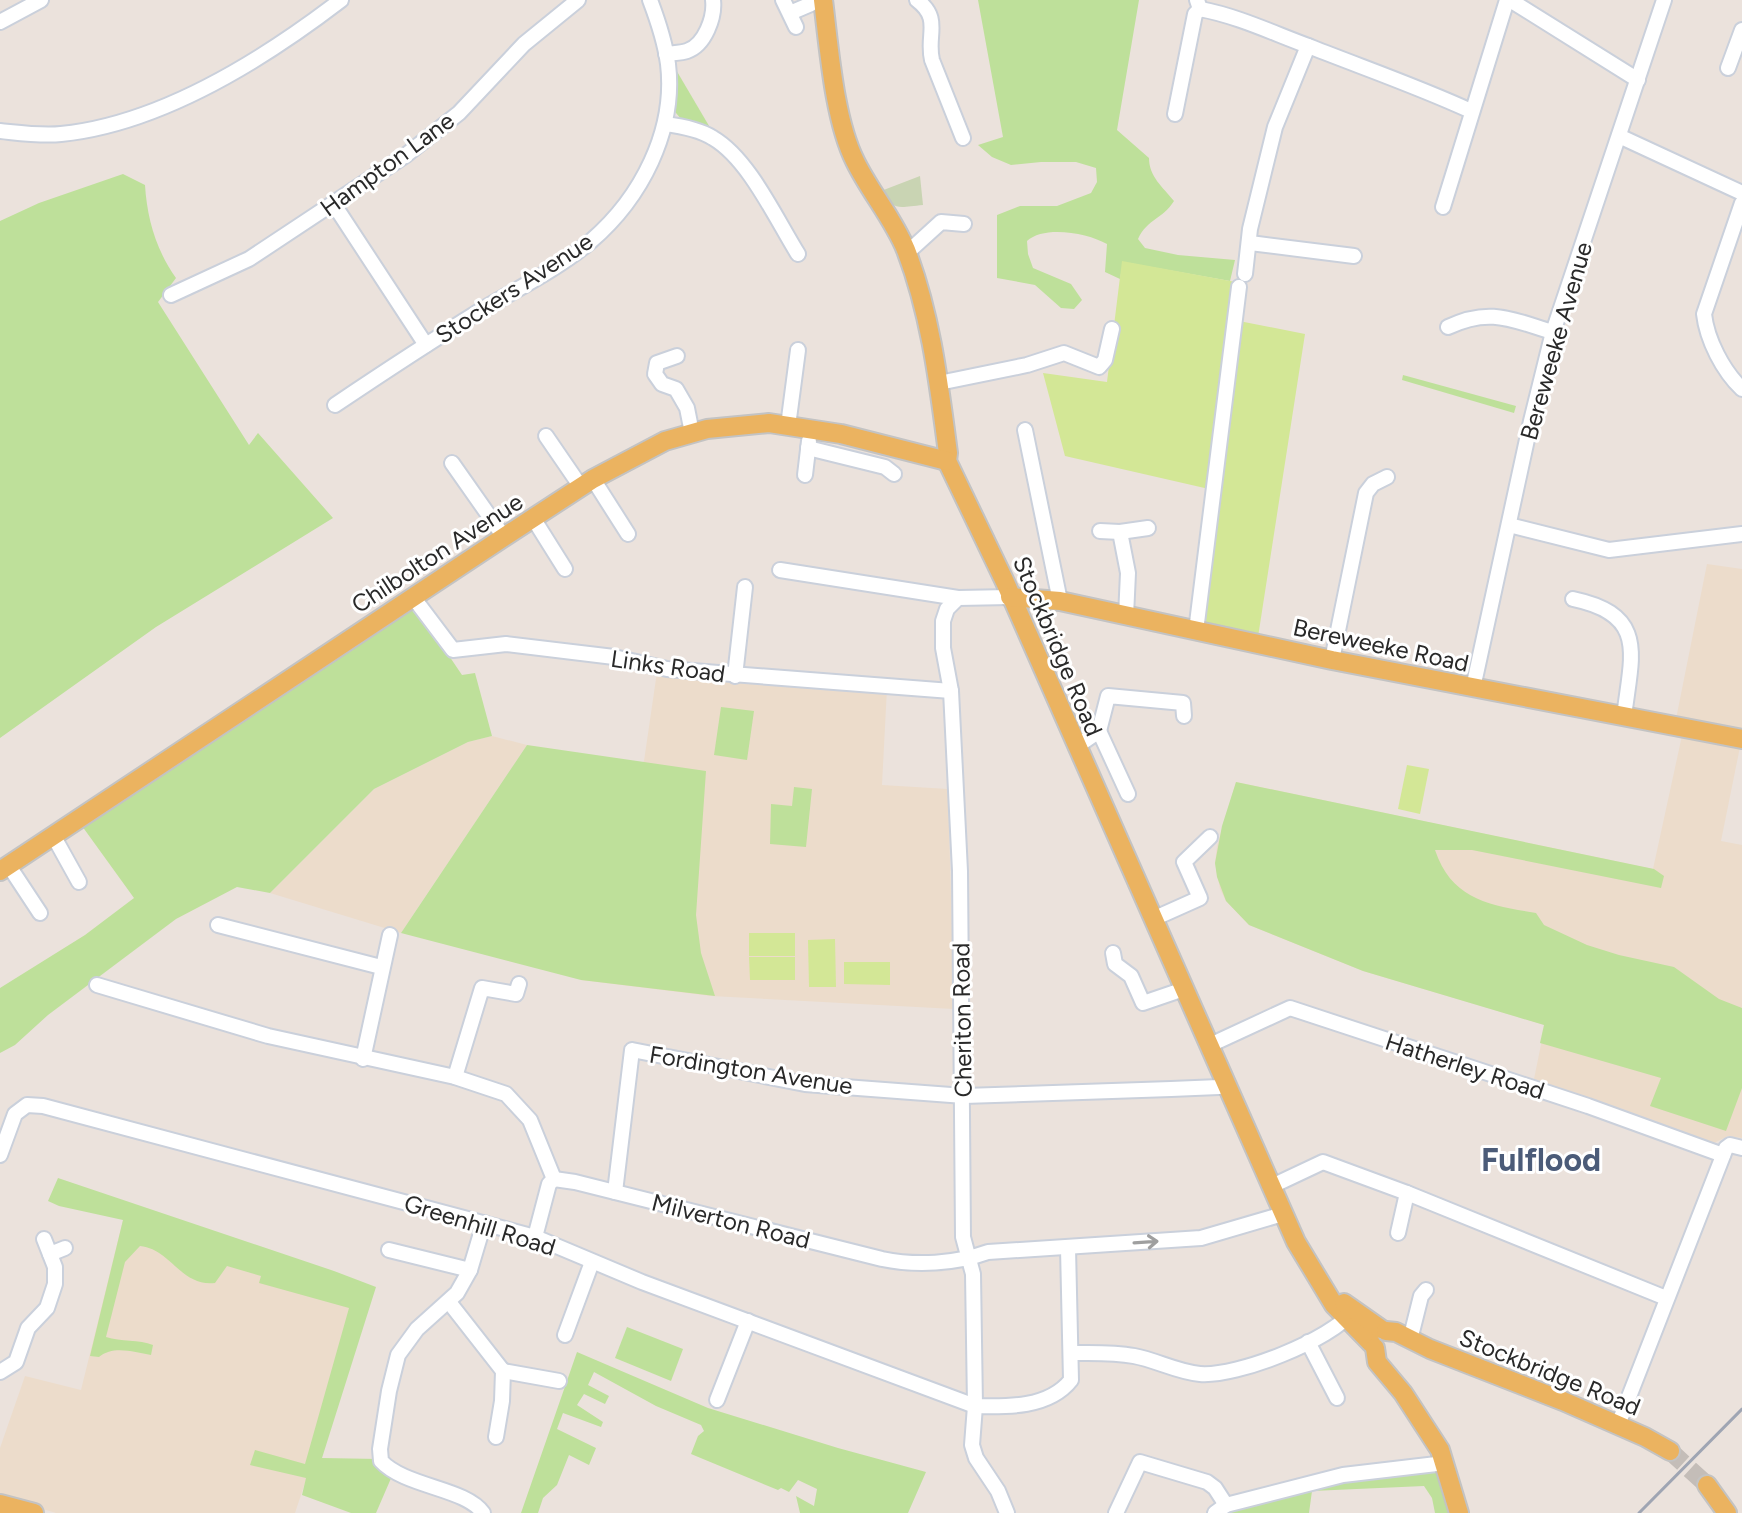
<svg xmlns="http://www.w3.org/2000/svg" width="1742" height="1513" viewBox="0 0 1742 1513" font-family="Figtree,sans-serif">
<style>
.education{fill:#ecdccb}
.green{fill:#bee09a}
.cemetery{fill:#c9d4b3}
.pitch{fill:#d3e796}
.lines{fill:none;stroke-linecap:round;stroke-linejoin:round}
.major-tunnel{stroke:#c4bdb8;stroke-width:18;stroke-dasharray:18 9;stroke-linecap:butt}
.minor-casing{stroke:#cad0db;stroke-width:18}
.major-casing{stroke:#c3c3c3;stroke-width:22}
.minor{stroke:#fff;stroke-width:14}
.major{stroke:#ebb360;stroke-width:18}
.rail{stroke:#9fa5b3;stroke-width:3}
.oneway{stroke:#9f9f9f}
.labels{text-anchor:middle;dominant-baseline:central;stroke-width:6;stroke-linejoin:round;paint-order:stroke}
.street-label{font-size:24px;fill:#292929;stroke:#fff}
.district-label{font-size:32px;font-weight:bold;fill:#4b5b78;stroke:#fff}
</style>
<rect width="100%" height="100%" fill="#ebe2dc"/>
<g class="education">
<path d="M1707 564 1742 569V731L1676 719Z"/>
<path d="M657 672 887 688 882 785 948 789 954 1009 711 996 581 980 624 783 644 761Z"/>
<path d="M1683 731 1741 742 1721 841 1742 845V1138L1728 1136 1712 1144 1534 1079 1545 1025 1363 971 1249 925 1226 901 1220 889 1215 863 1217 846 1236 782 1653 869Z"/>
<path d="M492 736 527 745 401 933 270 893 374 789 468 742Z"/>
<path d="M123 1220 367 1295 295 1513H56L0 1496V1448L25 1376 81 1390Z"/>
</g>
<g class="green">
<path d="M978 0H1139L1117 130 1149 158C1149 177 1163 187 1174 201 1162 220 1148 218 1138 239L1145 248 1178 255 1235 260 1230 281 1123 262 1120 279 1105 272 1107 244C1088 233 1044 225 1027 241L1028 254 1033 268 1071 284 1082 300 1074 309 1061 308 1035 285 997 278V215L1020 206H1057L1091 193 1097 182 1096 168 1076 162H1041L1011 165 992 157 978 145 1003 137Z"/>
<path d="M672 63 712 131 682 120 670 106Z"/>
<path d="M123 174 145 185C147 218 156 250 176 278L158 302 249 445 258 433 333 518 156 627 0 738V221L39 203Z"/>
<path d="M1403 375 1516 406 1514 413 1402 380Z"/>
<path d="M414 604 462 675 475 673 492 736 468 742 374 789 270 893 237 887 176 919 48 1015 15 1045 0 1053V988L85 935 134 898 82 826Z"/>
<path d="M721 707 754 711 747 760 714 755Z"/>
<path d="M527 745 706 771 696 915 701 953 715 996 581 980 401 933Z"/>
<path d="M1236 782 1654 869 1664 876 1661 888 1472 850H1435C1452 900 1489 905 1536 913L1544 925 1587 945 1619 955 1674 967 1719 999 1742 1008V1088L1726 1131 1650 1106 1661 1078 1540 1043 1544 1025 1363 971 1249 925 1226 901 1217 877 1215 863 1222 826Z"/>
<path d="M794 787 812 789 806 847 770 844 771 804 792 806Z"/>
<path d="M58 1178 334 1271 376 1287 322 1458 379 1459 392 1476 376 1513H351L302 1495 306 1478 250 1465 255 1450 305 1464 349 1308 259 1283 261 1276 227 1266 215 1283C181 1287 171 1249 140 1246L125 1262 106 1337C121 1342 139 1339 153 1345L151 1355C134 1352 113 1345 99 1357L90 1356 123 1220 59 1206 48 1201Z"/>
<path d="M627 1327 683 1349 671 1381 615 1358Z"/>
<path d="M577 1352 708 1408 838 1448 926 1472 908 1513H800L796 1496 814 1506 817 1489 798 1480 789 1492 781 1488 778 1490 691 1454 698 1436 704 1431 701 1425 656 1406 594 1372 588 1385 609 1396 605 1404 584 1394 577 1405 603 1422 601 1427 563 1413 557 1429 596 1448 589 1465 569 1455 557 1485 543 1498 538 1513H521Z"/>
<path d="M1441 1467 1456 1513H1435L1432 1498 1424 1486 1312 1491 1309 1513H1227L1312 1486Z"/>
</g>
<path class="cemetery" d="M920 176 923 205C899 207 894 212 881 191Z"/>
<g class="pitch">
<path d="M1122 261 1241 283 1239 321 1305 334 1258 637 1191 625 1209 489 1065 456 1043 373 1107 382Z"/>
<path d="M1407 765 1429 769 1420 814 1398 809Z"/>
<rect x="749" y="933" width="46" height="23"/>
<path d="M835 939 836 987H809L808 940Z"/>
<path d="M749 957H795V980H750Z"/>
<path d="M844 962H890V985L844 984Z"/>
</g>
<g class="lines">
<path class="major-tunnel" d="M1670 1451 1707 1485"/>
<g class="minor-casing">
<g id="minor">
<path d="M783 0 796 27"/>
<path d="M917 0C942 19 926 35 932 60L963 138"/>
<path d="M1510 0 1638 80"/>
<path d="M1200 9C1238 16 1275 34 1311 47 1364 68 1419 87 1471 111"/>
<path d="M790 13 811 4"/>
<path d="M0 22 41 0"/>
<path d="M666 54C672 53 681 53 687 51 705 45 715 17 713 0"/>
<path d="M1728 68 1742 30"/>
<path d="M1175 114 1195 14 1200 9 1197 0"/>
<path d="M665 124C681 126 699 129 713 138 749 159 776 219 798 254"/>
<path d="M0 131C20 133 41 136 61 134 160 124 264 59 341 0"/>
<path d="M1619 136 1742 193"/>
<path d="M333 203 426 345"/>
<path d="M1742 203 1704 314C1707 340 1723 371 1742 389"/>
<path d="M1443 207 1507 0"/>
<path d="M1250 243 1354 256"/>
<path d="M907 253 941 222 964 224"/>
<path d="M1245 274 1250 229 1275 127 1308 46"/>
<path d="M171 295 249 259 406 155 459 113 524 44 578 0"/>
<path d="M1448 327C1490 307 1512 320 1553 332"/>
<path d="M677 356 657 363 655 374 662 384 676 389 687 408 692 433"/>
<path d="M939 383 1027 365 1064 353 1099 367 1105 360 1112 329"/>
<path d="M335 405C384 372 433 340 483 309 519 288 559 268 591 241 641 198 676 131 668 64 665 42 658 21 650 0"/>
<path d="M788 426 798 350"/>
<path d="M1025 430 1060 601"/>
<path d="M546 436 581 487"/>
<path d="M808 448 885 467 894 474"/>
<path d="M452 463 504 537"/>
<path d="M805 475 809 441"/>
<path d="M593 479 628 534"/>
<path d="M533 518 565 569"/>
<path d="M1509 525 1609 550 1742 534"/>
<path d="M1100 531 1120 532 1128 573 1126 616"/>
<path d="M1120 532 1148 528"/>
<path d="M780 570 958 598"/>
<path d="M413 597 453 650 506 644 614 657 667 669 951 691"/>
<path d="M1573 599C1649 615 1631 656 1624 717"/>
<path d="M1196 631 1239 287"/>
<path d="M1332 660 1366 493 1373 484 1387 477"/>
<path d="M735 676 745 587"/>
<path d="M1473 688 1531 421 1553 332 1664 0"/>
<path d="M1099 731 1128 794"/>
<path d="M1076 747 1099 731 1108 696 1183 703 1184 716"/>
<path d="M54 837 79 882"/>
<path d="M9 866 40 913"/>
<path d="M1153 919 1200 898 1184 862 1210 837"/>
<path d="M218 925 381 967"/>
<path d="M1113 953 1115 964 1131 976 1143 1003 1184 989"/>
<path d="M97 985 268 1036 455 1077 506 1094 530 1120 554 1179"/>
<path d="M1210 1045 1290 1008 1588 1106 1723 1155"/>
<path d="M363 1059 390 935"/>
<path d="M455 1077 482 988 516 994 519 984"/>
<path d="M0 1155 15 1114 27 1105 43 1106 535 1237 642 1282 975 1406C1007 1407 1049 1408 1071 1380L1068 1248"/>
<path d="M554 1179 575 1182 882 1259C916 1266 955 1264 988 1252L1201 1238 1283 1214"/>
<path d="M1270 1187 1323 1162 1407 1193 1666 1298"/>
<path d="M615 1192 632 1050 805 1084 964 1096 1171 1089 1219 1087 1226 1083"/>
<path d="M1398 1233 1407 1193"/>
<path d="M535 1237 549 1184 554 1179"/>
<path d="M389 1250 470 1270"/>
<path d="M50 1254 65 1248"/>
<path d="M449 1302 503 1371 502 1401 496 1437"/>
<path d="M565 1335 592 1262"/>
<path d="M1410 1340 1421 1296 1426 1290"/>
<path d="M1308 1342 1337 1398"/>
<path d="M1072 1353C1093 1353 1113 1352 1134 1356 1156 1360 1177 1372 1200 1374 1237 1377 1331 1340 1353 1311"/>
<path d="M503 1371 559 1381"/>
<path d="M0 1372 16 1362 28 1328 47 1308 55 1284V1267L44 1239"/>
<path d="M717 1400 748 1321"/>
<path d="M1618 1425 1726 1148 1730 1145 1742 1148"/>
<path d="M483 1513C466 1488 405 1487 381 1461L380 1449 389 1391 398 1355 417 1329 457 1293 470 1270 484 1223"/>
<path d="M1007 1513 998 1491 976 1458 972 1445 975 1406 973 1274 963 1237 960 871 951 691 943 648V621L947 609 958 598 1010 597"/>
<path d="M1116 1513 1140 1462 1207 1482 1215 1488 1226 1505"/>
<path d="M1215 1513 1226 1505 1343 1475 1445 1463"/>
</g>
</g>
<g class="major-casing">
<g id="major">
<path d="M823 0C829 47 834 119 855 161 870 192 893 218 906 250 931 315 939 385 948 453L947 461 1005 582 1296 1242 1334 1305 1371 1343"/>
<path d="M1010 597 1060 601 1332 660 1742 739"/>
<path d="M0 871 504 537 593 479 665 441 707 429 769 423 841 434 947 461"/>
<path d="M1344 1303 1381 1329"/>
<path d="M1386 1331 1396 1332 1430 1349 1563 1401 1645 1437 1670 1451"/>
<path d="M1375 1348 1377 1362 1403 1393 1440 1450 1459 1513"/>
<path d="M1707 1485 1727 1513"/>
<path d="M0 1504 34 1513"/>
</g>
</g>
<use href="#minor" class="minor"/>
<use href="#major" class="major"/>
<path class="rail" d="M1639 1513 1742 1409"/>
</g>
<defs><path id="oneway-shaft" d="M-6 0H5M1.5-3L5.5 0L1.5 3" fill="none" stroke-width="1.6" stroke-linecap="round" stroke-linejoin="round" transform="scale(2)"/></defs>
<use class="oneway" href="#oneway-shaft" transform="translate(1146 1242) rotate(-4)"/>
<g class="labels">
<g class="street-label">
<text transform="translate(387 164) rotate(-36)">Hampton Lane</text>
<text transform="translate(514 288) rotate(-33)">Stockers Avenue</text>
<text transform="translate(1556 341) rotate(-74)">Bereweeke Avenue</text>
<text transform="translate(437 553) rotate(-33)">Chilbolton Avenue</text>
<text transform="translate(1381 645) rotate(12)">Bereweeke Road</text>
<text transform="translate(1058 646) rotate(67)">Stockbridge Road</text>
<text transform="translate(668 666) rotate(8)">Links Road</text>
<text transform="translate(962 1020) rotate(-91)">Cheriton Road</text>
<text transform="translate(1465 1066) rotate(18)">Hatherley Road</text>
<text transform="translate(751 1070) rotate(9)">Fordington Avenue</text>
<text transform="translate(731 1221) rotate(14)">Milverton Road</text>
<text transform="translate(480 1225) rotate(17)">Greenhill Road</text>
<text transform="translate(1550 1372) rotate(22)">Stockbridge Road</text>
</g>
<g class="district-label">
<text x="1541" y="1160">Fulflood</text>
</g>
</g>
</svg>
